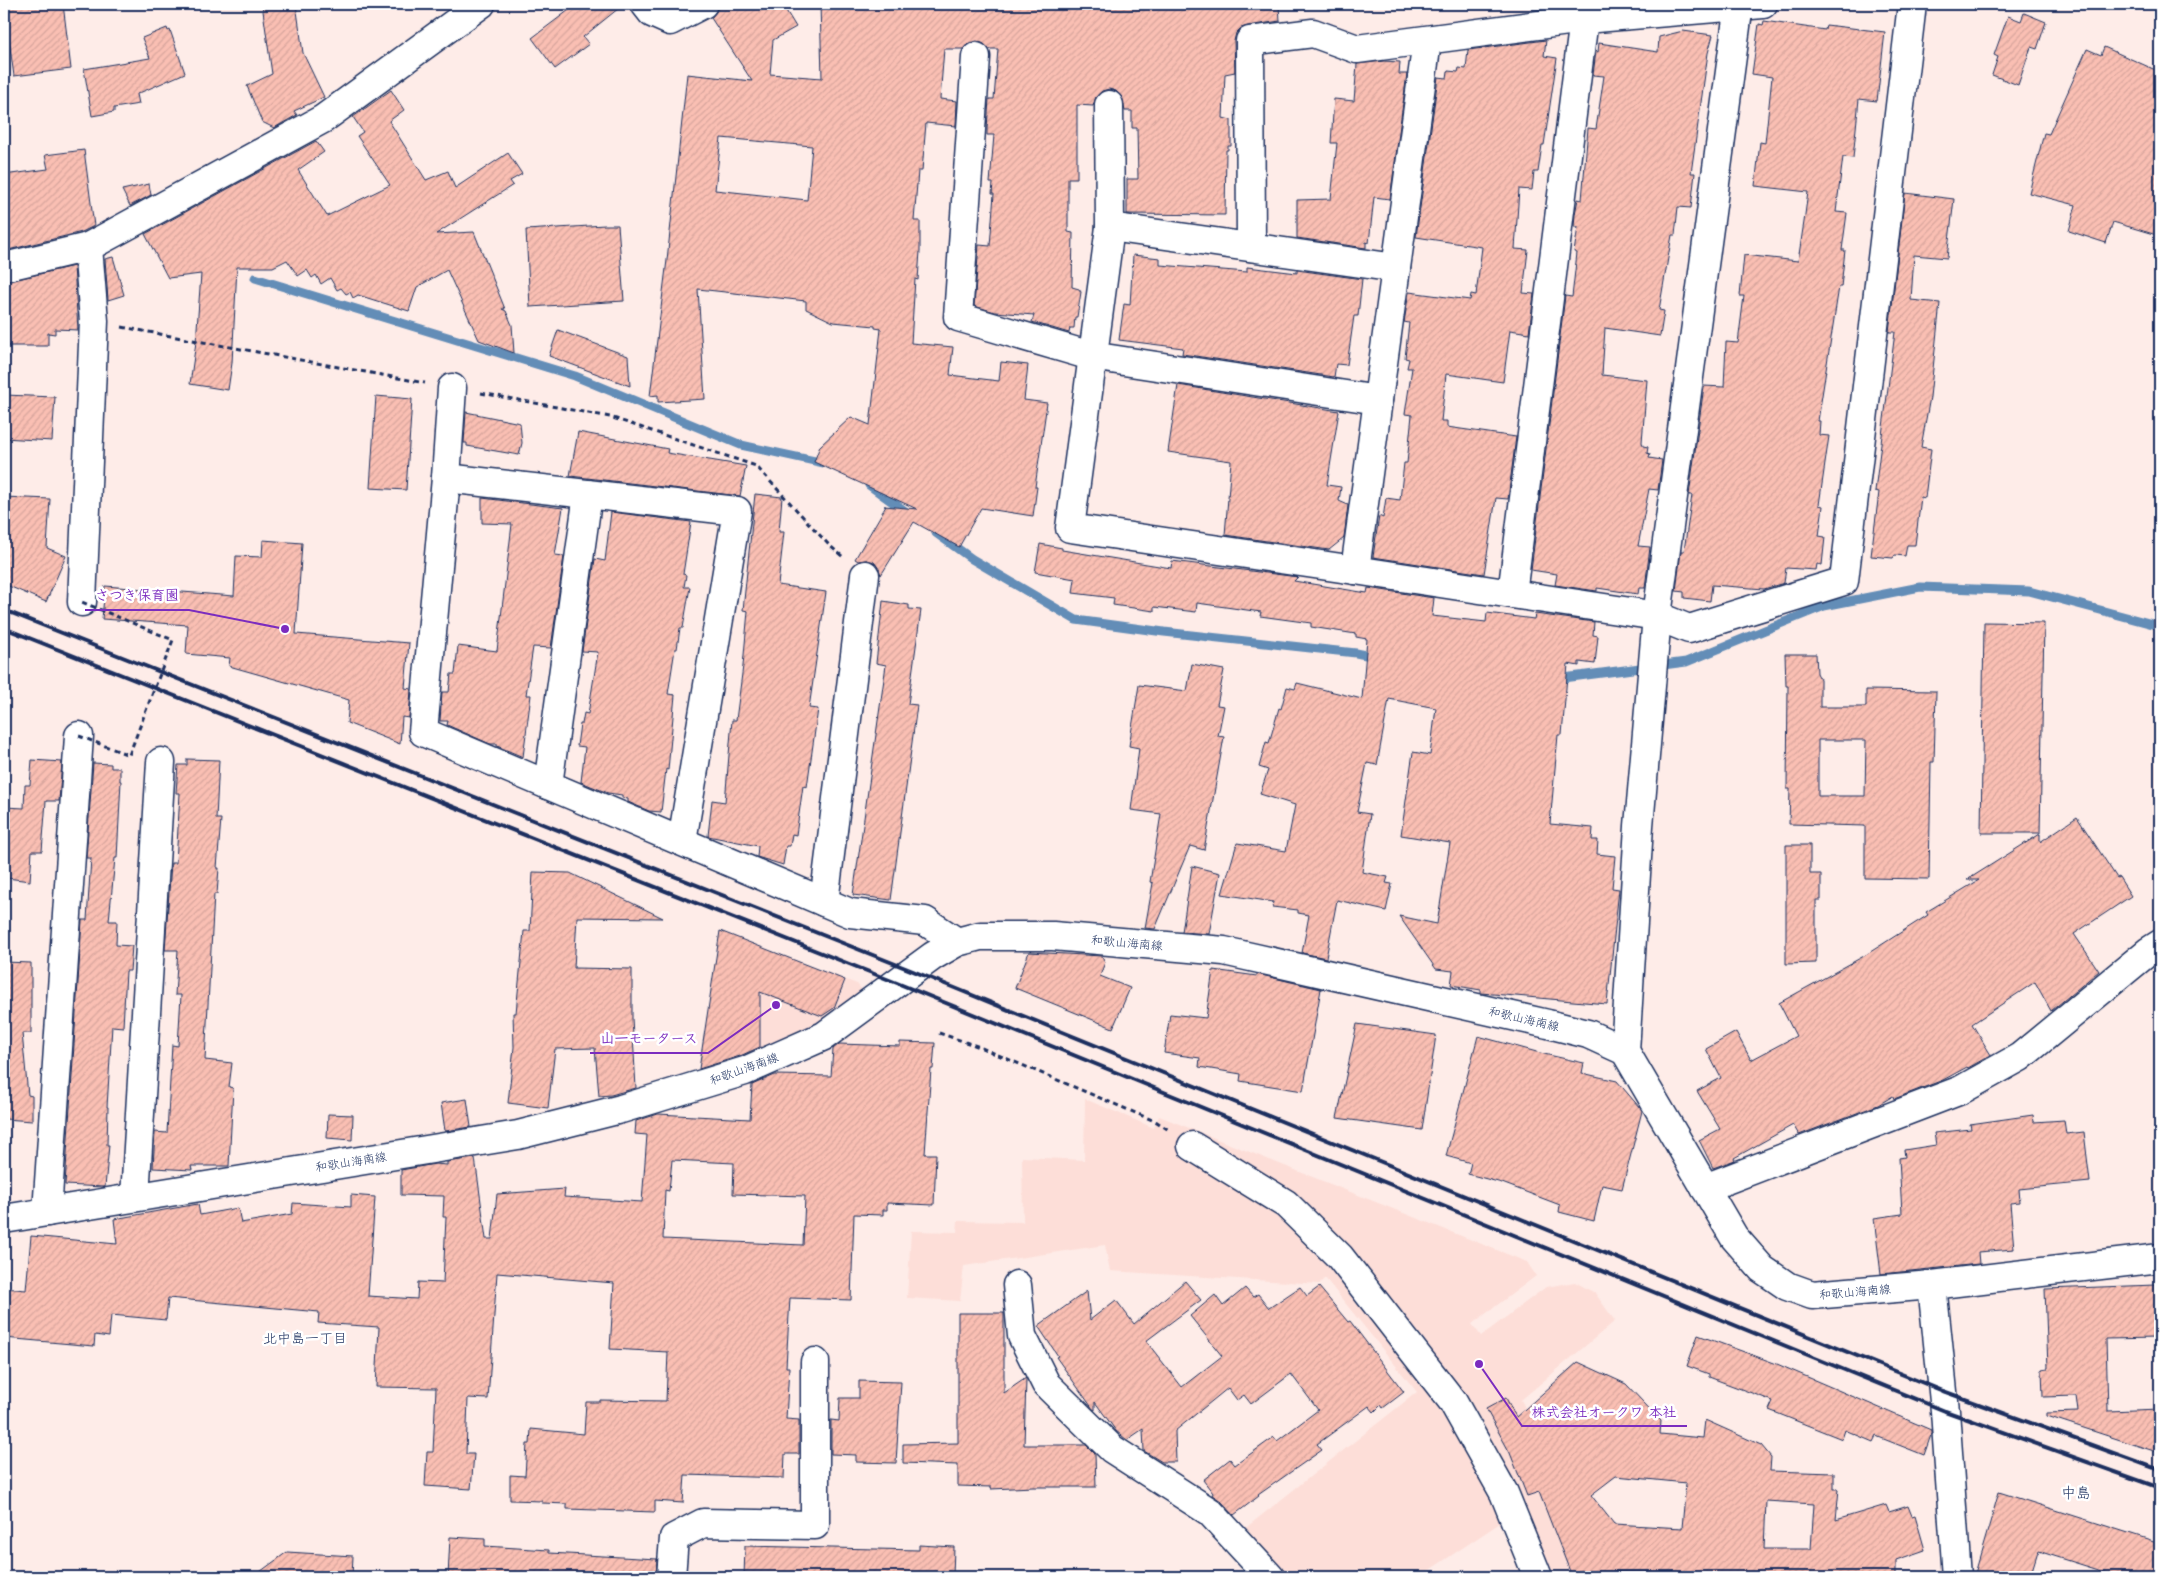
<svg xmlns="http://www.w3.org/2000/svg" width="2164" height="1581" viewBox="0 0 2164 1581" font-family="'Shantell Sans','Klee One',sans-serif">
<style>
.built{fill:#fdded8}
.lines{fill:none;stroke-linecap:round;stroke-linejoin:round}
.stream{stroke:#638db7;stroke-width:9}
.building{fill:url(#building-hatch);stroke:#1b2f5e;fill-rule:evenodd}
.minor-casing{stroke:#1b2f5e;stroke-width:31}
.major-casing{stroke:#1b2f5e;stroke-width:31}
.path{stroke:#1b2f5e;stroke-width:3;stroke-dasharray:5 4;stroke-linecap:butt}
.minor{stroke:#fff;stroke-width:28}
.major{stroke:#fff;stroke-width:28}
.rail{stroke:#1b2f5e;stroke-width:4}
.path-bridge{stroke:#1b2f5e;stroke-width:3;stroke-dasharray:5 4;stroke-linecap:butt}
.labels{text-anchor:middle;dominant-baseline:central;stroke-width:5;stroke-linejoin:round;paint-order:stroke}
.street-label{font-size:12px;fill:#1b2f5e;stroke:#fff}
.neighbourhood-label{font-size:14px;fill:#1b2f5e;stroke:#fff}
.quarter-label{font-size:15px;fill:#1b2f5e;stroke:#fff}
.leader{fill:none;stroke:#7b2cbf;stroke-width:2}
.callout-dot{fill:#7b2cbf;stroke:#fff;stroke-width:2}
.callout-label{font-size:14px;text-anchor:middle;font-weight:bold;fill:#7b2cbf;stroke:#fff;stroke-width:5;stroke-linejoin:round;paint-order:stroke}
</style>
<defs>
<pattern id="building-hatch" width="6" height="6" patternUnits="userSpaceOnUse" patternTransform="scale(1.25)"><rect width="6" height="6" fill="#fabfb3"/><path d="M-1 1l2-2M0 6l6-6M5 7l2-2" fill="none" stroke="#d6a49c"/></pattern>
</defs>
<rect width="100%" height="100%" fill="#feece8"/>
<filter id="ink" filterUnits="userSpaceOnUse"><feTurbulence type="fractalNoise" baseFrequency=".02" numOctaves="2"/><feDisplacementMap in="SourceGraphic" scale="10" xChannelSelector="R" yChannelSelector="G"/><feConvolveMatrix kernelMatrix="1 2 1 2 8 2 1 2 1" color-interpolation-filters="sRGB"/></filter>
<g filter="url(#ink)">
<g class="built">
<path d="M720 931 857 984 864 992 815 1026 785 1043 699 1071Z"/>
<path d="M1085 1099 1154 1128 1159 1116 1527 1262 1536 1276 1472 1324 1481 1336 1546 1287 1575 1282 1595 1293 1615 1321 1521 1400 1559 1472 1597 1569 1838 1577H1521L1500 1523 1419 1577H1284L1243 1530 1417 1392 1325 1278 1319 1284 1110 1271 1105 1245 964 1266 960 1301 907 1298 911 1231 957 1232 958 1221 1023 1222 1022 1157 1084 1160Z"/>
</g>
<g class="lines">
<g class="stream">
<path d="M255 278 575 376 741 445 824 463"/>
<path d="M869 485 909 514"/>
<path d="M936 533 972 559 1076 620 1164 632 1356 653 1376 657"/>
<path d="M1556 679 1686 662 1824 606 1920 587 2029 591 2160 626"/>
</g>
</g>
<g class="building">
<path d="M4 4H63L71 69 14 76Z"/>
<path d="M262 4H296L303 53 324 97 294 111 297 115 274 128 262 122 247 86 272 74Z"/>
<path d="M577 4H624L583 37 589 44 555 69 532 38Z"/>
<path d="M718 4H782L796 27 773 40 770 74 822 78 820 4H1279L1280 21 1248 26 1241 28 1236 33 1234 41 1235 72 1225 74 1223 118 1231 120V146H1228V150H1226L1225 215 1127 214V179H1138L1137 128H1132V111H1125L1122 97 1116 91 1109 89 1102 91 1096 97 1093 106 1077 105V178H1068V232L1073 233 1072 287 1079 289 1081 292 1077 317H1075L1074 328H1070L1069 333 1032 322 1034 315 995 312 974 306 979 245 990 246 994 194H992L993 183H990L994 135H987V129L989 99H994L998 49H989L984 44 977 41 969 43 963 49H944L940 99 957 101 956 126 926 123 922 171H918L914 221H920V251L918 280 915 279 911 343 953 347 950 375 999 381 1001 362 1028 365 1024 400 1047 403 1035 487H1037L1033 516 981 508 959 547 914 522 881 575 879 569 874 562 867 560 858 561 855 559 886 506H884L917 509 814 462 820 446 851 417 870 425 881 329 875 328V326L833 322 806 309V301L698 289 705 399 658 402V395L650 396 667 260 687 74 752 81 711 18 716 12ZM721 138 812 146 807 200 715 190Z"/>
<path d="M2024 13 2046 22 2037 49 2031 47 2018 85 1992 75 1998 57 1994 55 2008 16 2021 21Z"/>
<path d="M1764 21 1825 30 1826 25 1885 32 1877 101 1859 99 1853 158 1843 157 1836 212 1847 213 1842 250H1845L1841 287H1839L1818 421H1820L1819 435 1829 436 1819 505 1823 506 1819 536 1825 537 1822 565 1817 564 1816 570 1786 568 1784 583 1764 589 1712 585 1710 601 1684 598V592L1676 591 1681 551H1684L1692 495H1689L1704 386 1724 387 1726 342 1738 343 1744 296H1740L1744 255 1798 261 1804 222 1808 192 1755 186 1760 142 1765 143 1772 77 1752 74 1759 24 1763 25Z"/>
<path d="M167 28 168 31 170 30 185 73 137 94 139 104 114 108V112L92 116 84 69 150 58 142 38Z"/>
<path d="M1683 31 1713 35 1708 53 1691 173H1695L1691 208 1678 207 1675 235H1672L1659 310 1664 311 1660 336 1605 328 1602 375 1647 380 1642 442 1643 446 1648 447 1647 453 1650 454 1649 458 1662 460 1658 490 1649 489 1638 546 1650 547 1645 588H1639L1638 594 1597 588V591L1555 585 1557 574 1531 570 1565 296 1572 297 1577 253 1574 252 1578 227H1574L1575 214 1578 199 1582 200 1588 128 1596 129 1604 76 1593 75 1596 51 1598 52 1599 43 1658 52 1659 37Z"/>
<path d="M1546 40 1544 56 1557 58 1544 145H1542L1538 172H1534L1532 190 1519 189 1515 249 1528 250 1523 293 1534 294 1529 333 1510 330 1503 382 1446 374 1441 421H1447V427L1516 437 1508 499 1496 498 1484 574 1373 557 1379 516 1383 518 1386 498 1400 500 1404 463H1407L1412 415 1405 414 1412 368H1407L1409 359 1405 358 1409 323 1404 322 1409 292 1470 300 1471 294 1476 295 1482 247 1416 237 1438 77 1447 78 1448 71 1458 72 1459 68 1466 69 1468 50Z"/>
<path d="M2104 47 2160 72V236L2113 222 2106 243 2069 231 2076 205 2029 193 2044 133 2049 134 2087 49 2101 55Z"/>
<path d="M1384 61 1400 62 1399 74H1407L1390 199 1374 197 1369 243 1366 242V248L1297 238V200L1331 199 1337 143H1331L1334 99 1354 101 1357 64Z"/>
<path d="M391 90 404 110 389 121 426 180 448 171 455 188 508 153 522 174 510 181 513 185 436 234 474 232 505 309H502L506 311 512 325 514 353 479 340 447 270 417 287 409 311 358 295 353 298 350 292 346 294 341 288 337 290 330 278 321 284 316 275 312 278 307 270 298 276 287 260 273 267H237L232 363 228 390 190 384 196 342 201 274 168 278 145 234 316 141 324 152 298 170 327 216 390 185 357 136 363 132 353 117Z"/>
<path d="M84 150 94 226 82 232 4 251V175L48 169 45 155Z"/>
<path d="M149 184 151 195 130 206 122 190Z"/>
<path d="M1905 193 1954 199 1947 258 1914 255 1911 300 1940 303 1930 397 1921 447 1931 449 1925 498 1921 497 1915 545H1907L1905 556 1895 555 1893 558 1871 556 1879 492 1875 491 1895 332H1889Z"/>
<path d="M605 225H618L624 301 530 307 526 230Z"/>
<path d="M1133 255 1160 258V265L1247 272V267L1297 273V270L1362 279 1358 316H1354L1347 365 1336 364 1334 377 1182 354 1183 348 1119 340 1124 304 1130 305Z"/>
<path d="M113 257 124 295 108 300 105 259Z"/>
<path d="M74 266 78 330 55 329V334L48 333V346H4V282Z"/>
<path d="M558 330 628 356 630 386 549 356Z"/>
<path d="M1178 385 1339 411 1327 485 1341 487 1339 501 1348 505 1344 538 1329 550 1225 535 1231 461 1168 452Z"/>
<path d="M4 395 55 397 52 441 4 438Z"/>
<path d="M376 396 412 399 406 490 370 488Z"/>
<path d="M466 412 520 423 522 443 519 455 467 446V443H464Z"/>
<path d="M578 432 668 449 667 453 746 466 740 496 570 476Z"/>
<path d="M755 494 782 497 779 532H784L778 585 826 592 809 708 818 709 807 787 803 786 796 835 792 834 790 846H786L783 865 757 857 758 846 708 836 712 800 725 802 732 720H736L743 666 748 611 743 610Z"/>
<path d="M4 497 50 499 47 548 66 556 46 602 4 584Z"/>
<path d="M482 498 563 508 555 555 564 556 551 648 533 647 526 695H531L523 757 497 746V744H490L447 725 448 721H440L442 692H449L451 674H455L458 646 497 651 512 524 482 523Z"/>
<path d="M611 512 691 522 683 574 686 575 684 587H690L683 628H680L677 649H675L668 694 675 695 668 770 666 769 661 812 649 811 628 802V799L622 798V795L608 793 581 782 585 747 577 746 580 724H582L584 713 588 714 598 652 582 651 595 559 605 561Z"/>
<path d="M263 540 302 543 296 634 409 643 405 688 411 689 409 718 402 717 400 744 347 723 349 700 229 666 230 658 186 654 188 625 102 619 105 586 234 596 236 556 262 557Z"/>
<path d="M1040 544 1062 548V550L1171 568 1172 561 1298 577 1294 581 1367 593 1368 588 1434 598 1432 616 1486 622 1487 613 1534 619 1535 614 1594 622 1593 635 1598 636 1595 664 1579 662V666L1568 664 1562 735H1558L1550 824 1593 828 1592 840H1598L1597 854 1615 856 1612 888 1619 889 1607 1004 1481 993V990L1451 985 1453 971 1436 969 1399 916 1437 924 1450 843 1401 835 1413 752 1430 755 1436 708 1389 699 1377 765 1367 763 1357 812 1370 814 1362 872 1388 877 1386 883 1392 884 1386 911 1337 900 1326 958 1302 953 1309 915 1298 913V910L1272 907 1273 902 1222 894 1237 843 1286 851 1295 805 1260 794 1268 770 1259 767 1266 742 1269 743 1279 708 1281 709 1287 687 1295 689 1297 683 1362 699 1367 639 1356 637V634L1311 627V623L1260 616 1261 612 1197 603 1196 612 1154 607V611L1113 605 1114 598 1073 593 1075 579 1035 572Z"/>
<path d="M883 601 909 605V609L921 610 908 704 917 705 891 900 853 895 886 665 876 663Z"/>
<path d="M1984 622 2044 623 2040 833H1981Z"/>
<path d="M1785 654H1816L1817 673 1820 679V707H1866V690L1936 691 1934 762H1931L1929 879 1865 878V826L1789 824 1790 789H1787L1788 686H1786ZM1818 740H1866L1865 796H1818Z"/>
<path d="M1192 664 1224 670 1217 705 1224 706 1218 736 1224 737 1204 850 1190 846 1155 929 1145 928 1153 883 1150 882 1161 814 1131 810 1139 748 1129 746 1139 685 1187 691Z"/>
<path d="M187 759 219 760 216 819H221L217 868H219L217 894H214L205 1060 232 1063 229 1087 233 1088 229 1166H191L192 1170 153 1168 155 1132 167 1133 172 1045 178 1046 181 995H175L178 950H165L171 863H176L180 793H176L178 765H187Z"/>
<path d="M32 760 62 762 59 801H46L42 851H32L30 881 7 878 8 833H4V807L24 808 25 785H30Z"/>
<path d="M93 763 111 764V768H120V781H121L117 858H115L109 921H117L116 945 132 946 130 971H126L123 1027 112 1026 107 1107H108L107 1145H109L105 1187H103L65 1185 82 920H87L91 858H86Z"/>
<path d="M2077 817 2117 878 2119 877 2131 896 2074 934 2099 971 2051 1011 2035 982 1972 1024 1991 1055 1968 1068 1967 1067 1943 1080 1894 1099 1893 1096 1878 1105 1799 1135 1793 1125 1734 1158 1735 1160 1713 1168 1699 1140 1720 1129 1697 1091 1721 1078 1706 1049 1736 1032 1751 1060 1796 1036 1779 1003 1864 956 1928 915 1926 912 1979 880H1967L2040 834V842Z"/>
<path d="M1786 845H1810V874H1821V900H1816V963L1786 964Z"/>
<path d="M1192 866 1220 873 1209 934 1182 932Z"/>
<path d="M533 872 570 873 663 918 577 917 574 968 632 969V1018L636 1088 611 1095 599 1096 595 1048 555 1049 548 1108 508 1103 514 1047 513 1013H516L524 931H530Z"/>
<path d="M720 931 845 980 834 1008 822 1016 760 992V1047L740 1056 699 1069Z"/>
<path d="M1029 952 1102 956 1105 962 1100 976 1130 988 1113 1028 1015 988Z"/>
<path d="M4 962 31 963V1033H22L28 1095 32 1096V1121L5 1119 7 1087H4Z"/>
<path d="M1213 970 1257 976V974L1321 989 1303 1091 1240 1081 1241 1074 1199 1067 1200 1058 1164 1053 1170 1014 1206 1018Z"/>
<path d="M1357 1024 1436 1035 1422 1130 1337 1118Z"/>
<path d="M1478 1036 1544 1054 1584 1063 1582 1073 1617 1081 1640 1108 1642 1111 1622 1189 1602 1185 1594 1221 1559 1212 1560 1205 1502 1183 1468 1174 1471 1163 1446 1156Z"/>
<path d="M900 1042 935 1043 933 1069H931L925 1154H936L934 1205 887 1203V1210H883V1215L854 1214 851 1300 790 1298 786 1367H789L786 1419 799 1420V1454H785L784 1478 685 1475 683 1503 655 1501V1512L567 1509V1504L542 1503V1501L510 1500V1475L525 1476 527 1444H530L531 1429 584 1434 586 1402H600V1400L666 1401 668 1352 610 1349 614 1283 497 1273 488 1399 468 1398 466 1454H474L471 1489 425 1486 427 1452H433L436 1388 376 1387 379 1327 318 1323 319 1312 168 1298 166 1320 111 1315 109 1337 95 1335 94 1346 4 1338V1288L26 1290 31 1236 117 1244 114 1219 198 1204 200 1215 238 1208 241 1223 292 1214 293 1203 351 1207V1195L375 1197 368 1296 417 1299 418 1282 443 1283 446 1217H443L444 1196 401 1195V1170L435 1164 447 1165V1162L475 1158 486 1239H492L497 1194 565 1189 564 1197 642 1202 647 1135 635 1134 636 1121 658 1114 750 1119 752 1085 775 1075 831 1076 833 1049 839 1044 900 1046ZM672 1160 734 1163 733 1194 805 1196 803 1245 663 1239 665 1190 669 1191Z"/>
<path d="M467 1099 471 1127 445 1131 441 1103Z"/>
<path d="M328 1114 353 1115 352 1140 327 1138Z"/>
<path d="M2033 1115 2034 1122 2064 1120 2066 1134 2084 1132 2090 1182 2019 1189 2020 1202 2010 1203 2014 1249 1978 1252 1979 1264 1881 1274 1874 1218 1902 1214 1899 1158 1905 1157 1904 1150 1936 1145 1934 1133 1971 1129 1970 1124Z"/>
<path d="M1185 1281 1201 1300 1146 1341 1182 1387 1222 1356 1190 1316 1215 1295 1223 1306 1245 1288 1253 1297 1258 1294 1269 1308 1300 1287 1307 1296 1319 1287 1348 1322 1350 1321 1404 1392 1383 1408 1381 1405 1374 1412 1369 1406 1317 1444 1322 1450 1258 1495 1259 1496 1234 1515 1221 1501 1212 1495 1213 1493 1203 1480 1230 1459 1235 1465 1274 1437 1277 1441 1318 1410 1291 1374 1251 1404 1244 1395 1237 1400 1228 1388 1175 1431 1176 1462H1162L1144 1451 1143 1429 1127 1440 1116 1431 1095 1402V1410L1093 1409 1056 1357 1058 1356 1038 1326 1087 1291 1090 1320 1116 1300 1134 1324Z"/>
<path d="M2156 1285 2158 1338 2106 1339 2108 1411 2160 1409V1453L2047 1416V1413L2078 1412 2076 1396 2043 1397 2042 1369 2048 1368 2045 1289Z"/>
<path d="M958 1313H1004V1393L1026 1378V1380L1024 1445H1086L1095 1454 1096 1487H1033L991 1489V1487L958 1486V1465L903 1463V1444L958 1443Z"/>
<path d="M1698 1335 1777 1364 1931 1430V1435L1924 1455 1876 1436 1873 1442 1845 1430 1842 1439 1769 1410 1773 1401 1709 1377V1374L1687 1366Z"/>
<path d="M1578 1362 1626 1384 1661 1421 1660 1434 1703 1438 1705 1420 1761 1445 1771 1457 1770 1471 1834 1473V1489H1839L1836 1520 1886 1505 1889 1512 1908 1506 1912 1516 1915 1515 1925 1550 1896 1560V1577H1701L1657 1576V1572L1579 1571 1571 1574 1539 1492 1527 1496 1510 1453 1486 1409 1506 1398 1516 1417ZM1616 1476 1686 1483 1682 1528 1614 1524 1591 1495ZM1766 1501 1814 1504 1811 1549H1764Z"/>
<path d="M859 1381 901 1382 896 1463 856 1462V1455L831 1454V1420L839 1421 840 1398H859Z"/>
<path d="M1999 1492 2160 1543V1577H2121L2038 1551 2030 1577H1974Z"/>
<path d="M450 1537 485 1539V1546L549 1550V1553L657 1559 656 1577H448Z"/>
<path d="M919 1545 954 1547 953 1577H744L745 1546 919 1550Z"/>
<path d="M287 1552 353 1556 352 1577H253Z"/>
</g>
<g class="lines">
<g class="minor-casing">
<g id="minor">
<path d="M645 4 652 13 670 21 703 4"/>
<path d="M976 57 958 317 1091 356 1378 400 1427 41"/>
<path d="M1109 105 1110 227 1396 268"/>
<path d="M1110 227 1070 528 1355 570"/>
<path d="M1251 247 1250 41 1313 33 1357 49 1584 19 1763 4"/>
<path d="M4 267 88 247 323 119 481 4"/>
<path d="M452 388 446 478 423 732 850 913 925 921 957 942"/>
<path d="M1378 400 1355 570 1512 594 1584 19"/>
<path d="M446 478 737 511 682 841"/>
<path d="M1512 594 1657 616 1689 629 1844 581 1912 4"/>
<path d="M82 602 94 321 88 247"/>
<path d="M548 785 588 494"/>
<path d="M824 902 865 575"/>
<path d="M1625 1051 1639 826 1657 616 1739 4"/>
<path d="M1192 1146 1286 1204 1340 1257 1453 1402 1504 1493 1538 1577"/>
<path d="M1705 1188 1961 1090 2020 1057 2149 951 2160 944"/>
<path d="M135 1197 161 762"/>
<path d="M47 1212 79 736"/>
<path d="M1017 1285 1022 1336 1046 1384 1112 1449 1210 1512 1270 1577"/>
<path d="M1932 1285 1945 1411 1957 1577"/>
<path d="M671 1577 674 1538 703 1523 815 1525V1362"/>
</g>
</g>
<g class="major-casing">
<path id="major" d="M4 1219 518 1135 621 1109 745 1071 824 1036 933 956 957 942 980 936H1053L1224 951 1548 1024 1588 1034 1625 1051 1734 1237 1762 1269 1787 1286 1812 1295 1932 1285 2160 1258"/>
</g>
<g class="path">
<path d="M122 327 425 383"/>
<path d="M481 393 610 417 756 466 828 544 843 557"/>
<path d="M939 1033 977 1046 1157 1122 1169 1130"/>
</g>
<use href="#minor" class="minor"/>
<use href="#major" class="major"/>
<g class="rail">
<path d="M4 610 913 971 1943 1391 2160 1470"/>
<path d="M4 628 897 983 1945 1411 2160 1488"/>
</g>
<path class="path-bridge" d="M79 736 129 755 173 640 82 602"/>
</g>
</g>
<g class="labels">
<g class="street-label">
<text transform="translate(1127 943) rotate(5)">和歌山海南線</text>
<text transform="translate(1524 1019) rotate(13)">和歌山海南線</text>
<text transform="translate(744 1069) rotate(-20)">和歌山海南線</text>
<text transform="translate(351 1162) rotate(-9)">和歌山海南線</text>
<text transform="translate(1855 1292) rotate(-5)">和歌山海南線</text>
</g>
<g class="neighbourhood-label">
<text x="305" y="1338">北中島一丁目</text>
</g>
<g class="quarter-label">
<text x="2076" y="1493">中島</text>
</g>
</g>
<path class="leader" d="M285 629L189 610H85M776 1005L708 1053H590M1479 1364L1522 1426H1687"/>
<g class="callout-dot">
<circle cx="285" cy="629" r="5"/>
<circle cx="776" cy="1005" r="5"/>
<circle cx="1479" cy="1364" r="5"/>
</g>
<g class="callout-label">
<text x="137" y="600">さつき保育園</text>
<text x="649" y="1043">山一モータース</text>
<text x="1604" y="1417">株式会社オークワ 本社</text>
</g>
<rect width="2164" height="1581" fill="none" stroke="#fff" stroke-width="20"/>
<rect x="10" y="10" width="2144" height="1561" fill="none" stroke="#1b2f5e" stroke-width="2" filter="url(#ink)"/>
</svg>
